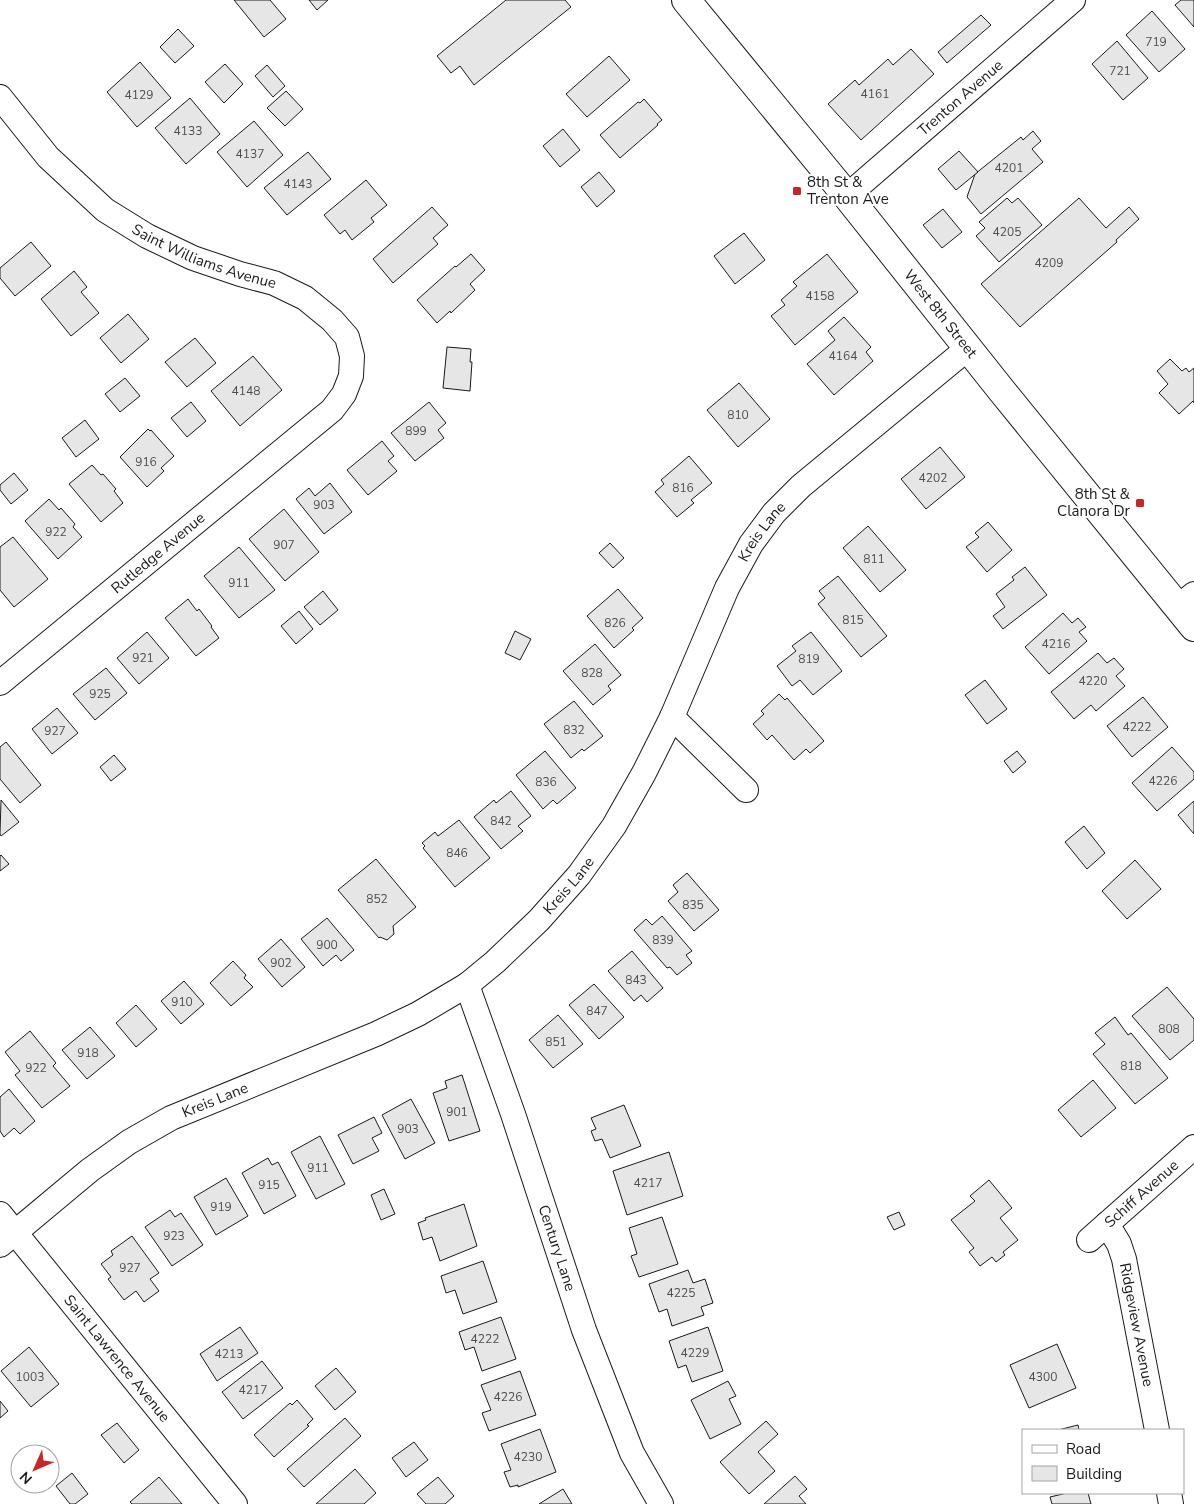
<svg xmlns="http://www.w3.org/2000/svg" width="1194" height="1504" viewBox="0 0 1194 1504" font-family="'Nunito Sans',sans-serif">
<style>
.building{fill:#e6e6e6;stroke:#1a1a1a}
.lines{fill:none;stroke-linecap:round;stroke-linejoin:round}
.minor-casing{stroke:#1a1a1a;stroke-width:26}
.tertiary-casing{stroke:#1a1a1a;stroke-width:30}
.minor{stroke:#fff;stroke-width:24}
.tertiary{stroke:#fff;stroke-width:28}
.poi-dot{fill:#c62828;stroke:#fff;stroke-width:2}
.labels{text-anchor:middle;dominant-baseline:central;stroke-width:4;stroke-linejoin:round;paint-order:stroke}
.number-label{font-size:12px;fill:#4d4d4d}
.street-label{font-size:15px;fill:#1a1a1a;stroke:#fff}
.poi-label{font-size:15px;fill:#1a1a1a;stroke:#fff;text-anchor:start}
</style>
<rect width="100%" height="100%" fill="#fff"/>
<g class="building">
<path d="M234 0H270L286 19 264 37Z"/>
<path d="M309 0H328L317 10Z"/>
<path d="M506 0H565L571 7 474 85 460 66 451 73 437 56Z"/>
<path d="M1181 0H1194V27L1175 5Z"/>
<path d="M1152 11 1185 49 1159 72 1126 35Z"/>
<path d="M981 15 991 25 947 63 938 52Z"/>
<path d="M178 29 194 46 175 63 160 47Z"/>
<path d="M1117 41 1148 78 1123 100 1092 64Z"/>
<path d="M911 49 934 74 861 140 828 104 855 80 859 85 888 59 893 65Z"/>
<path d="M609 56 630 80 587 117 566 94Z"/>
<path d="M140 62 171 98 137 127 107 92Z"/>
<path d="M225 64 243 84 224 103 205 82Z"/>
<path d="M267 65 285 86 273 97 255 76Z"/>
<path d="M286 91 303 109 285 126 267 108Z"/>
<path d="M190 98 220 134 186 164 155 128Z"/>
<path d="M644 99 662 120 657 124 658 125 620 158 600 135 638 102 640 103Z"/>
<path d="M254 121 283 155 247 187 217 152Z"/>
<path d="M563 129 580 150 560 167 543 146Z"/>
<path d="M1033 131 1041 141 1032 149 1043 162 981 214 967 197 975 174 1021 137 1023 140Z"/>
<path d="M959 151 978 172 956 190 938 169Z"/>
<path d="M308 152 331 179 287 215 264 188Z"/>
<path d="M599 172 615 191 597 207 581 187Z"/>
<path d="M366 180 387 205 371 218 374 222 352 240 345 230 340 234 324 215Z"/>
<path d="M1007 198 1012 203 1018 198 1042 225 999 262 976 236 985 228 979 222Z"/>
<path d="M1079 198 1106 228 1129 207 1139 219 1116 240 1117 242 1020 327 981 284Z"/>
<path d="M432 207 448 225 433 238 438 244 393 283 373 259Z"/>
<path d="M943 209 962 232 942 248 923 225Z"/>
<path d="M744 233 765 260 735 284 714 256Z"/>
<path d="M31 242 51 266 15 296 0 278V268Z"/>
<path d="M471 254 485 270 470 284 475 290 451 313 450 311 437 323 417 300 455 266 456 267Z"/>
<path d="M827 254 858 292 795 345 771 316 785 305 781 300 797 286 793 282Z"/>
<path d="M74 271 87 287 81 292 99 313 71 336 41 299Z"/>
<path d="M128 314 149 339 121 363 100 338Z"/>
<path d="M844 317 871 347 866 352 873 361 834 395 807 364 835 340 828 331Z"/>
<path d="M195 338 216 363 187 387 165 362Z"/>
<path d="M447 347 471 349 470 362H472L470 391 443 388Z"/>
<path d="M253 356 282 390 240 426 211 391Z"/>
<path d="M1170 359 1182 371 1186 368 1189 372 1194 368V403L1193 401 1179 414 1159 393 1168 384 1157 371Z"/>
<path d="M125 378 140 396 120 412 105 394Z"/>
<path d="M739 383 770 419 738 447 707 410Z"/>
<path d="M191 402 206 421 187 437 171 418Z"/>
<path d="M429 402 446 423 438 430 444 438 415 461 391 433Z"/>
<path d="M85 420 99 439 76 457 62 438Z"/>
<path d="M148 429 150 431 151 430 174 456 161 468 164 471 147 487 120 457Z"/>
<path d="M382 441 394 456 388 461 397 471 368 495 347 470Z"/>
<path d="M940 447 965 477 926 509 901 479Z"/>
<path d="M689 456 712 483 691 500 694 503 677 517 655 492 664 484 661 480Z"/>
<path d="M92 465 101 475 103 474 116 489 114 491 123 503 101 522 69 484Z"/>
<path d="M14 473 28 490 11 504 0 490V485Z"/>
<path d="M330 483 352 512 324 534 296 499 309 488 315 496Z"/>
<path d="M49 499 59 510 61 508 75 524 73 527 82 537 58 559 25 521Z"/>
<path d="M284 509 319 552 285 581 249 539Z"/>
<path d="M988 522 1012 550 987 572 966 547 979 537 975 533Z"/>
<path d="M868 526 906 570 880 592 843 548Z"/>
<path d="M13 537 48 579 14 607 0 590V547Z"/>
<path d="M610 543 624 558 613 568 599 553Z"/>
<path d="M239 547 275 590 239 618 204 576Z"/>
<path d="M1025 567 1047 595 1003 629 993 616 1005 607 996 594 1014 580 1012 577Z"/>
<path d="M838 576 887 636 861 657 818 604 825 598 819 591Z"/>
<path d="M618 589 643 618 632 628 634 630 614 648 587 616Z"/>
<path d="M323 591 338 610 320 625 304 607Z"/>
<path d="M188 599 197 611 199 609 212 626 211 627 219 638 196 656 165 618Z"/>
<path d="M299 611 313 629 296 644 281 626Z"/>
<path d="M1063 613 1072 623 1078 618 1086 627 1079 632 1087 641 1049 674 1025 647Z"/>
<path d="M515 631 531 639 520 660 505 653Z"/>
<path d="M147 632 169 658 139 684 117 658Z"/>
<path d="M811 632 842 671 813 695 800 680 792 686 777 666 796 651 792 646Z"/>
<path d="M595 644 621 675 608 686 611 690 593 705 563 671Z"/>
<path d="M1098 653 1107 663 1114 658 1124 669 1116 676 1125 686 1096 711 1091 705 1074 719 1051 692Z"/>
<path d="M106 668 127 693 95 720 73 694Z"/>
<path d="M985 680 1007 709 987 724 965 695Z"/>
<path d="M779 694 785 700 787 698 824 741 810 753 806 749 794 760 772 735 767 740 753 724 764 714 761 711Z"/>
<path d="M1143 697 1168 727 1132 757 1107 726Z"/>
<path d="M574 701 603 736 584 751 582 749 571 758 544 724Z"/>
<path d="M57 708 78 733 52 754 32 729Z"/>
<path d="M6 742 41 785 20 803 0 779V747Z"/>
<path d="M1172 747 1194 772V779L1157 811 1132 783Z"/>
<path d="M545 751 576 788 557 804 553 800 543 809 516 775Z"/>
<path d="M1017 751 1026 762 1013 773 1004 761Z"/>
<path d="M114 755 126 769 111 781 100 767Z"/>
<path d="M511 791 531 816 518 826 523 831 501 849 474 817 494 800 496 803Z"/>
<path d="M1 800 19 822 1 836 0 834Z"/>
<path d="M1194 801V834L1178 815Z"/>
<path d="M459 820 490 858 455 887 423 848 425 846 422 843 435 832 438 836Z"/>
<path d="M1084 826 1105 853 1087 869 1065 842Z"/>
<path d="M1 855 9 864 0 871V856Z"/>
<path d="M376 859 416 907 393 926 394 934 387 940 380 937 379 938 338 890Z"/>
<path d="M1135 860 1161 889 1127 919 1102 891Z"/>
<path d="M687 873 719 910 694 931 668 901 678 892 673 885Z"/>
<path d="M662 916 692 951 686 955 692 963 677 975 670 967 667 968 634 930 646 919 652 925Z"/>
<path d="M327 918 354 950 341 961 336 955 323 966 301 939Z"/>
<path d="M281 939 305 967 282 987 258 959Z"/>
<path d="M632 951 663 988 647 1002 641 995 634 1001 608 971Z"/>
<path d="M233 961 246 975 244 978 253 987 231 1006 210 983Z"/>
<path d="M184 981 204 1004 181 1024 161 1001Z"/>
<path d="M594 984 624 1017 599 1039 569 1005Z"/>
<path d="M1167 987 1194 1019V1040L1170 1060 1132 1016Z"/>
<path d="M136 1005 157 1029 136 1047 116 1023Z"/>
<path d="M558 1015 583 1044 553 1068 529 1040Z"/>
<path d="M1115 1017 1128 1035 1131 1033 1168 1078 1135 1104 1093 1054 1105 1044 1095 1033Z"/>
<path d="M90 1027 115 1056 87 1079 62 1050Z"/>
<path d="M30 1031 56 1063 53 1066 70 1086 42 1108 15 1075 20 1071 5 1052Z"/>
<path d="M462 1075 480 1131 449 1141 433 1093 447 1088 445 1081Z"/>
<path d="M1093 1080 1116 1108 1081 1137 1058 1110Z"/>
<path d="M9 1089 35 1121 20 1134 14 1128 4 1137 0 1131V1097Z"/>
<path d="M411 1099 435 1143 405 1159 382 1115Z"/>
<path d="M624 1105 641 1146 610 1158 602 1139 595 1141 591 1131 596 1129 591 1118Z"/>
<path d="M374 1117 382 1133 372 1138 379 1151 353 1164 338 1135Z"/>
<path d="M320 1136 345 1184 316 1199 291 1152Z"/>
<path d="M669 1152 683 1196 627 1215 613 1171Z"/>
<path d="M268 1158 272 1165 278 1162 296 1196 264 1214 242 1173Z"/>
<path d="M226 1178 248 1216 216 1235 194 1197Z"/>
<path d="M989 1180 1012 1208 1000 1218 1018 1240 1003 1252 1005 1255 996 1262 992 1257 980 1266 969 1252 974 1248 951 1220 975 1201 970 1196Z"/>
<path d="M384 1189 395 1214 381 1220 371 1195Z"/>
<path d="M464 1204 477 1246 440 1261 432 1237 423 1240 418 1223 426 1220 425 1218Z"/>
<path d="M170 1210 175 1217 181 1213 203 1245 172 1266 145 1227Z"/>
<path d="M899 1212 905 1225 894 1230 887 1217Z"/>
<path d="M662 1217 678 1264 639 1277 631 1256 637 1254 629 1228Z"/>
<path d="M132 1236 159 1273 150 1279 159 1291 144 1302 136 1291 124 1300 108 1279 111 1277 101 1264 113 1255 111 1251Z"/>
<path d="M483 1261 497 1302 463 1314 455 1290 446 1293 441 1276Z"/>
<path d="M688 1270 693 1283 705 1279 713 1303 701 1307 704 1315 672 1326 667 1309 659 1312 649 1284Z"/>
<path d="M501 1317 516 1359 482 1371 474 1347 465 1350 459 1332Z"/>
<path d="M240 1327 258 1353 217 1381 200 1354Z"/>
<path d="M708 1327 723 1371 692 1382 686 1365 678 1368 669 1341Z"/>
<path d="M1057 1344 1076 1388 1029 1408 1010 1365Z"/>
<path d="M29 1347 59 1384 31 1407 1 1371Z"/>
<path d="M262 1361 283 1388 243 1419 222 1392Z"/>
<path d="M336 1368 356 1392 335 1410 315 1386Z"/>
<path d="M520 1371 536 1415 489 1431 482 1413 491 1410 481 1385Z"/>
<path d="M728 1381 736 1396 729 1399 741 1424 710 1439 691 1400Z"/>
<path d="M297 1400 313 1419 307 1425 309 1426 274 1457 254 1435 290 1403 292 1405Z"/>
<path d="M0 1401 8 1411 0 1418Z"/>
<path d="M345 1418 361 1436 304 1487 287 1469Z"/>
<path d="M766 1421 778 1434 758 1452 775 1471 749 1494 720 1462Z"/>
<path d="M117 1423 139 1450 124 1463 101 1435Z"/>
<path d="M1078 1425 1079 1430H1058Z"/>
<path d="M540 1429 556 1472 518 1487V1485L510 1487 504 1472 511 1470 501 1444Z"/>
<path d="M414 1442 428 1460 406 1477 392 1458Z"/>
<path d="M355 1469 376 1493 364 1504H316Z"/>
<path d="M72 1473 88 1494 75 1504H70L56 1486Z"/>
<path d="M795 1476 807 1489 799 1496 806 1504H764Z"/>
<path d="M159 1477 182 1504H132L130 1502Z"/>
<path d="M438 1477 454 1496 445 1504H426L417 1494Z"/>
<path d="M563 1489 572 1504H539Z"/>
<path d="M1067 1493H1088L1091 1504H1052L1050 1497Z"/>
</g>
<g class="lines">
<g class="minor-casing">
<g id="minor">
<path id="s1" d="M0 97 48 157 105 210 147 236 193 258 240 274 274 283 305 298 332 320 347 337 352 356 351 376 344 394 332 410 0 683"/>
<path id="s2" d="M847 196 1073 0"/>
<path d="M1178 607 1194 594"/>
<path d="M672 717 746 790"/>
<path id="s3" d="M467 985 513 1114 584 1330 632 1453 661 1504"/>
<path id="s4" d="M0 1214 235 1504"/>
<path id="s5" d="M1107 1224 1119 1244 1124 1259 1157 1430"/>
<path id="s6" d="M1089 1240 1194 1147"/>
<path id="s7" d="M0 1245 90 1170 129 1142 171 1118 376 1034 418 1014 467 985 495 962 539 920 579 875 614 826 644 773 672 717 727 588 751 544 774 513 801 486 967 349"/>
<path d="M1169 1493 1171 1504"/>
</g>
</g>
<g class="tertiary-casing">
<g id="tertiary">
<path id="s8" d="M686 0 847 196 1002 391 1194 627"/>
</g>
</g>
<use href="#minor" class="minor"/>
<use href="#tertiary" class="tertiary"/>
</g>
<g class="poi-dot">
<rect x="792" y="186" width="10" height="10" rx="2.5"/>
<rect x="1135" y="498" width="10" height="10" rx="2.5"/>
</g>
<g class="labels">
<g class="number-label">
<text x="1156" y="42">719</text>
<text x="1120" y="71">721</text>
<text x="875" y="94">4161</text>
<text x="139" y="95">4129</text>
<text x="188" y="131">4133</text>
<text x="250" y="154">4137</text>
<text x="1009" y="168">4201</text>
<text x="298" y="184">4143</text>
<text x="1007" y="232">4205</text>
<text x="1049" y="263">4209</text>
<text x="820" y="296">4158</text>
<text x="843" y="356">4164</text>
<text x="246" y="391">4148</text>
<text x="738" y="415">810</text>
<text x="416" y="431">899</text>
<text x="146" y="462">916</text>
<text x="933" y="478">4202</text>
<text x="683" y="488">816</text>
<text x="324" y="505">903</text>
<text x="56" y="532">922</text>
<text x="284" y="545">907</text>
<text x="874" y="559">811</text>
<text x="239" y="583">911</text>
<text x="853" y="620">815</text>
<text x="615" y="623">826</text>
<text x="1056" y="644">4216</text>
<text x="143" y="658">921</text>
<text x="809" y="659">819</text>
<text x="592" y="673">828</text>
<text x="1093" y="681">4220</text>
<text x="100" y="694">925</text>
<text x="1137" y="727">4222</text>
<text x="574" y="730">832</text>
<text x="55" y="731">927</text>
<text x="1163" y="781">4226</text>
<text x="546" y="782">836</text>
<text x="501" y="821">842</text>
<text x="457" y="853">846</text>
<text x="377" y="899">852</text>
<text x="693" y="905">835</text>
<text x="663" y="940">839</text>
<text x="327" y="945">900</text>
<text x="281" y="963">902</text>
<text x="636" y="980">843</text>
<text x="182" y="1002">910</text>
<text x="597" y="1011">847</text>
<text x="1169" y="1029">808</text>
<text x="556" y="1042">851</text>
<text x="88" y="1053">918</text>
<text x="1131" y="1066">818</text>
<text x="36" y="1068">922</text>
<text x="457" y="1112">901</text>
<text x="408" y="1129">903</text>
<text x="318" y="1168">911</text>
<text x="648" y="1183">4217</text>
<text x="269" y="1185">915</text>
<text x="221" y="1207">919</text>
<text x="174" y="1236">923</text>
<text x="130" y="1268">927</text>
<text x="681" y="1293">4225</text>
<text x="485" y="1339">4222</text>
<text x="695" y="1353">4229</text>
<text x="229" y="1354">4213</text>
<text x="30" y="1377">1003</text>
<text x="1043" y="1377">4300</text>
<text x="253" y="1390">4217</text>
<text x="508" y="1397">4226</text>
<text x="528" y="1457">4230</text>
</g>
<g class="street-label">
<text stroke="none"><textPath href="#s2" startOffset="150">Trenton Avenue</textPath></text>
<text stroke="none"><textPath href="#s1" startOffset="265">Saint Williams Avenue</textPath></text>
<text stroke="none"><textPath href="#s8" startOffset="404">West 8th Street</textPath></text>
<text stroke="none"><textPath href="#s7" startOffset="1086">Kreis Lane</textPath></text>
<text transform="translate(158 553) rotate(-40)">Rutledge Avenue</text>
<text stroke="none"><textPath href="#s7" startOffset="681">Kreis Lane</textPath></text>
<text stroke="none"><textPath href="#s7" startOffset="261">Kreis Lane</textPath></text>
<text stroke="none"><textPath href="#s6" startOffset="70">Schiff Avenue</textPath></text>
<text stroke="none"><textPath href="#s3" startOffset="278">Century Lane</textPath></text>
<text stroke="none"><textPath href="#s5" startOffset="106">Ridgeview Avenue</textPath></text>
<text stroke="none"><textPath href="#s4" startOffset="186">Saint Lawrence Avenue</textPath></text>
</g>
<g class="poi-label">
<text x="807" y="182">8th St &amp;<tspan x="807" dy="17">Trenton Ave</tspan></text>
<text x="1130" y="494" text-anchor="end">8th St &amp;<tspan x="1130" dy="17">Clanora Dr</tspan></text>
</g>
</g>
<rect x="1022" y="1429" width="162" height="65" fill="#ffffff" stroke="#a3a3a3"/>
<rect x="1032" y="1445" width="25" height="8" fill="#ffffff" stroke="#a3a3a3"/>
<text x="1066" y="1454" font-size="15" fill="#1a1a1a">Road</text>
<rect x="1032" y="1466" width="25" height="15" fill="#e6e6e6" stroke="#a3a3a3"/>
<text x="1066" y="1479" font-size="15" fill="#1a1a1a">Building</text>
<g transform="translate(35 1469) rotate(225)"><circle r="24" fill="#ffffff" stroke="#a3a3a3"/>
<path d="M0-4L9 19L0 12L-9 19Z" fill="#c62828"/>
<text y="-8" font-size="14" font-weight="bold" text-anchor="middle" fill="#1a1a1a">N</text>
</g>
</svg>
